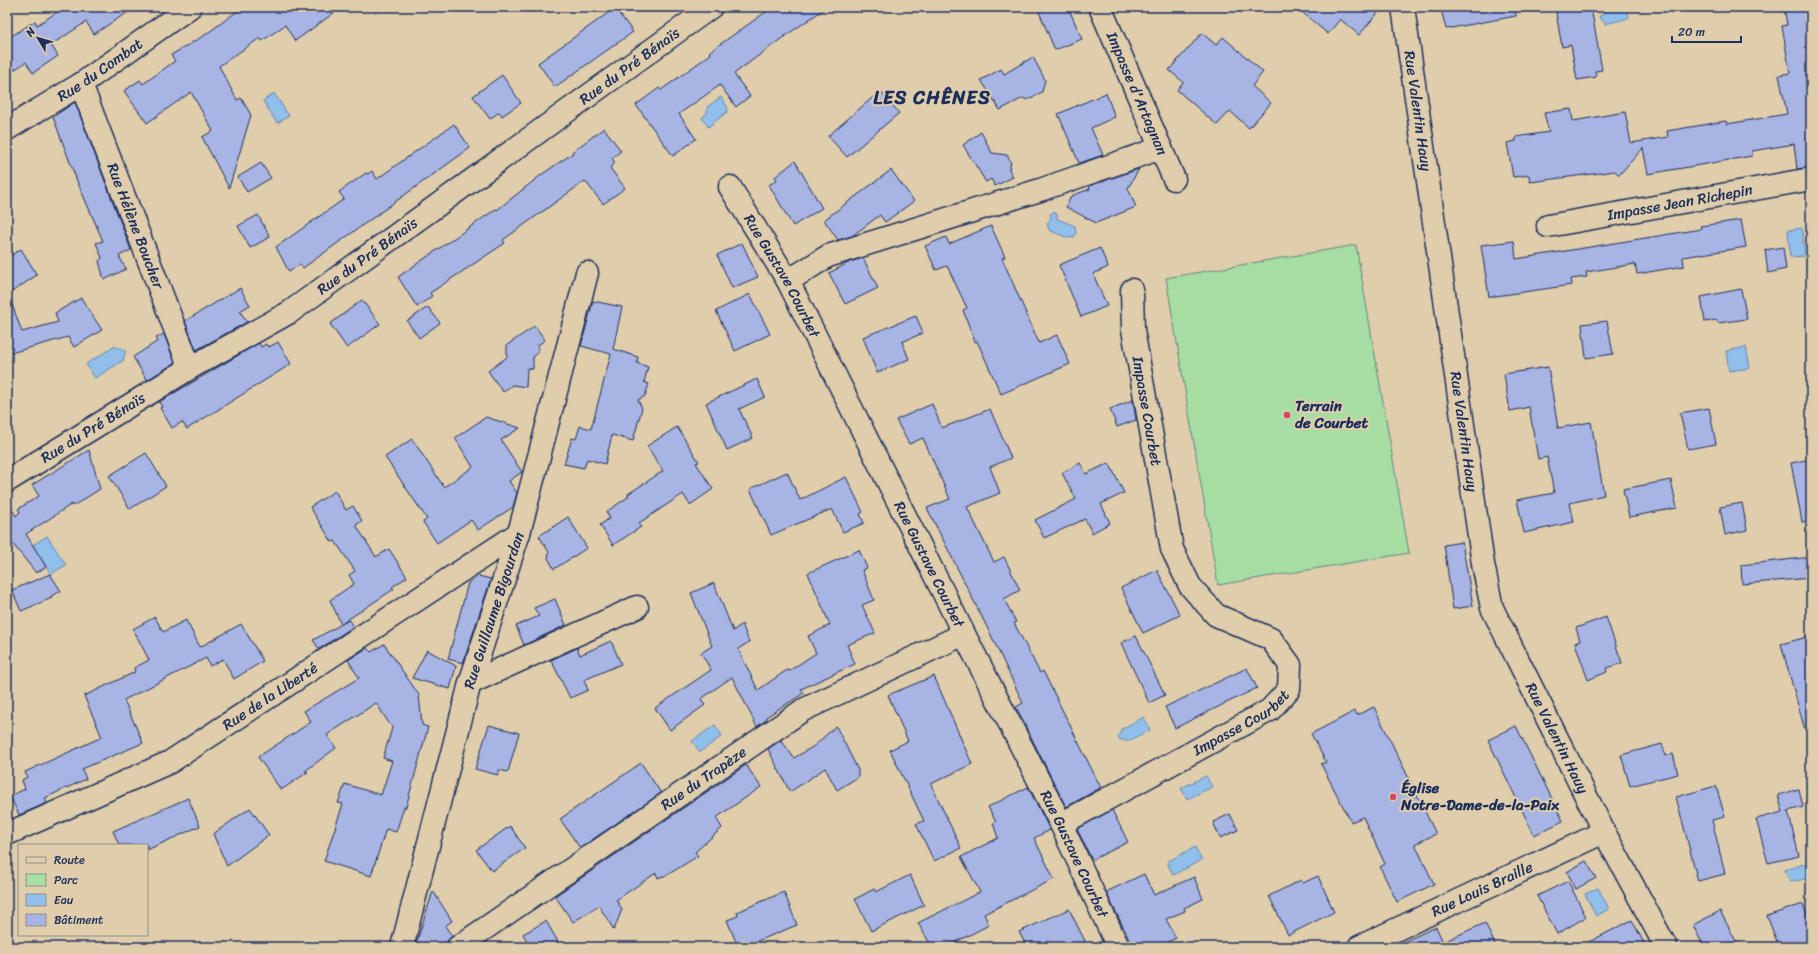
<svg xmlns="http://www.w3.org/2000/svg" width="1818" height="954" viewBox="0 0 1818 954" font-family="Sriracha,sans-serif">
<style>
.green{fill:#a5dda2;stroke:#608680}
.water{fill:#90bfeb;stroke:#6185b3}
.building{fill:#a7b4e4;stroke:#1b2f5e}
.lines{fill:none;stroke-linecap:round;stroke-linejoin:round}
.minor-casing{stroke:#1b2f5e;stroke-width:25}
.minor{stroke:#e0cdab;stroke-width:22}
.poi-dot{fill:#d1495b;stroke:#e0cdab;stroke-width:1.5}
.labels{text-anchor:middle;dominant-baseline:central;stroke-width:4;stroke-linejoin:round;paint-order:stroke}
.street-label{font-size:15px;fill:#1b2f5e;stroke:#e0cdab}
.poi-label{font-size:15px;font-weight:bold;fill:#1b2f5e;stroke:#e0cdab;text-anchor:start}
.district-label{font-size:19px;font-weight:bold;letter-spacing:1px;fill:#1b2f5e;stroke:#e0cdab}
</style>
<rect width="100%" height="100%" fill="#e0cdab"/>
<filter id="ink" filterUnits="userSpaceOnUse"><feTurbulence type="fractalNoise" baseFrequency=".025" numOctaves="2"/><feDisplacementMap in="SourceGraphic" scale="8" xChannelSelector="R" yChannelSelector="G"/><feConvolveMatrix kernelMatrix="1 2 1 2 8 2 1 2 1" color-interpolation-filters="sRGB"/></filter>
<g filter="url(#ink)">
<path class="green" d="M1356 245 1409 553 1218 585 1166 278Z"/>
<g class="water">
<path d="M1627 7 1629 18 1605 24 1604 21 1600 19 1599 16 1603 14V11Z"/>
<path d="M274 93 289 116 277 123 263 101Z"/>
<path d="M721 97 728 108 727 112 708 127 702 118 707 113V107Z"/>
<path d="M1054 212 1057 214V219L1075 226 1076 232 1074 237 1068 238 1049 230 1047 223 1051 219 1050 214Z"/>
<path d="M1802 228 1805 256 1790 257 1788 230Z"/>
<path d="M115 346 117 348H121L125 350V355L123 358 124 360 95 378 86 364Z"/>
<path d="M1746 347 1750 368 1729 371 1726 351Z"/>
<path d="M47 536 66 565 51 574 33 545Z"/>
<path d="M1144 717 1150 730 1126 742 1125 740H1120L1118 736 1121 732 1120 730Z"/>
<path d="M715 725 722 736 700 752 692 741Z"/>
<path d="M1206 776 1212 787 1187 799 1181 788Z"/>
<path d="M1195 847 1202 860 1173 875 1167 862Z"/>
<path d="M1811 852V878L1790 882 1785 870 1807 863 1806 856Z"/>
<path d="M1598 888 1609 909 1596 916 1585 894Z"/>
</g>
<g class="building">
<path d="M65 7H136L94 34 86 22 51 45 58 56 33 73 26 62 14 70 7 61V39L35 21 37 25Z"/>
<path d="M243 7H342L295 41 285 25 262 41 260 38 219 66 237 100 241 98 251 115 229 188 202 137 213 131 191 92 147 123 124 91 140 80 143 84 175 61 171 55 205 35Z"/>
<path d="M773 7H827L778 41 734 74 750 96 736 107 720 85 679 114 696 139 673 156 636 105 659 88 661 90 711 54 709 52Z"/>
<path d="M1037 7H1068L1082 39 1055 50Z"/>
<path d="M1296 7H1383L1359 35 1340 19 1328 34Z"/>
<path d="M1455 7H1515L1516 16 1446 29 1441 9Z"/>
<path d="M1555 7H1591L1602 70 1595 71 1596 77 1577 80 1571 45 1562 47Z"/>
<path d="M1784 7H1811V167L1797 169 1794 144 1752 151V156L1648 174 1643 148 1619 175 1615 171 1530 182 1529 175 1513 177 1507 143 1516 141V137L1549 132 1544 113 1571 109 1573 121 1625 112 1631 143 1668 137 1667 131 1726 121 1727 124 1787 114 1779 75 1790 73 1782 26 1787 25Z"/>
<path d="M615 8 633 32 555 87 538 63Z"/>
<path d="M1202 33 1216 45 1223 37 1263 72 1252 86 1271 103 1249 128 1230 111 1217 125 1177 90 1183 82 1169 70Z"/>
<path d="M1033 57 1045 80 1042 92 1027 100 1023 98 1000 110 981 80 1001 69 1004 74Z"/>
<path d="M502 75 521 103 502 116 499 112 490 119 473 96Z"/>
<path d="M880 91 899 113 847 157 828 136Z"/>
<path d="M1106 93 1115 117 1091 128 1103 155 1079 163 1058 114Z"/>
<path d="M75 102 131 250 119 256 126 269 104 280 99 261 102 258 96 243 103 241 77 181 53 117Z"/>
<path d="M454 124 470 148 303 268 300 264 289 272 276 247 344 199 339 192 366 173 368 174 372 171 377 179Z"/>
<path d="M604 128 621 151 612 158 615 163 610 168 625 188 603 204 585 181 503 240 505 243 430 293 432 296 417 307 398 277 496 209 497 210 541 175 573 153 572 152Z"/>
<path d="M981 132 992 153 1007 155 1011 163 1009 169 1013 177 995 186 991 179 986 182 963 145Z"/>
<path d="M795 161 822 208 793 226 769 185 777 180 775 177Z"/>
<path d="M261 163 271 178 247 192 238 177Z"/>
<path d="M1139 169 1128 188 1136 207 1096 223 1066 207 1071 196 1090 189 1089 186Z"/>
<path d="M891 170 914 201 885 222 880 215 852 236 838 240 824 220Z"/>
<path d="M258 215 270 237 250 248 238 226Z"/>
<path d="M1741 220 1746 247 1683 257 1684 266 1637 274 1635 264 1586 272 1587 277 1571 279 1572 285 1489 297 1481 245 1514 241 1516 259 1701 229 1700 226Z"/>
<path d="M991 226 1005 257 1002 258 1039 343 1057 335 1070 364 1001 394 977 341 975 342 963 310 967 308 947 266 936 270 925 246 946 237 949 244Z"/>
<path d="M742 243 758 277 732 288 717 255Z"/>
<path d="M1783 247 1786 269 1768 273 1765 250Z"/>
<path d="M1100 248 1108 267 1093 274 1107 306 1081 317 1059 265Z"/>
<path d="M21 249 37 275 7 295V258Z"/>
<path d="M863 258 878 288 845 304 829 273 850 262Z"/>
<path d="M240 288 250 305 240 311 247 322 196 350 185 321Z"/>
<path d="M1741 289 1747 319 1718 323 1717 320 1705 322 1701 297Z"/>
<path d="M750 294 770 334 735 351 716 311Z"/>
<path d="M9 296 22 332 58 322 55 313 81 298 102 330 74 347 68 337 7 354V297Z"/>
<path d="M362 300 380 324 347 348 330 324Z"/>
<path d="M593 301 622 307 613 349 638 357 637 363 648 367 644 382 649 384 645 396 638 400 642 408 633 441 612 435 605 464 587 459 584 468 564 464 572 438 576 439 580 426 591 429 611 354 581 346Z"/>
<path d="M428 307 440 323 419 338 407 321Z"/>
<path d="M916 316 923 333 902 342 909 359 877 373 863 337Z"/>
<path d="M1607 321 1613 354 1586 358 1582 324Z"/>
<path d="M535 326 545 340 538 345V353L533 357V369L527 368 526 387 512 385 503 392 488 371 507 357V345Z"/>
<path d="M164 334 175 363 147 380 133 357 158 341 156 338Z"/>
<path d="M278 342 291 364 187 429 182 422 172 428 160 408 162 407 159 402 259 343 261 347 266 344 269 347Z"/>
<path d="M1548 367 1558 428 1591 422 1604 495 1570 503 1574 522 1524 533 1517 500 1554 493 1547 457 1538 459 1529 407 1510 411 1504 374Z"/>
<path d="M757 379 765 397 739 409 753 438 727 450 706 403Z"/>
<path d="M1133 400 1136 420 1117 427 1110 409Z"/>
<path d="M932 404 942 428 990 409 1011 458 990 467 1000 493 967 507 994 562 1004 557 1020 590 1004 599 1016 622 1014 623 1040 673 1043 671 1100 786V788L1066 807 1016 707 1023 703 991 635 927 508 950 499 923 438 909 444 896 420Z"/>
<path d="M1709 408 1716 444 1688 449 1680 413Z"/>
<path d="M486 417 520 428 501 440 522 472 509 481 517 493 513 507 478 530 471 520 437 543 423 522 427 519 385 457 412 439 444 487 473 467 455 438Z"/>
<path d="M677 427 699 462 696 463 713 489 690 505 683 494 639 523 641 527 613 545 600 525 610 518 606 512 628 497V494L663 471 647 446Z"/>
<path d="M89 450 100 489 73 506 72 504 26 534 46 567 36 573 12 543 7 547V501L16 516 20 512 18 509 39 496 32 485Z"/>
<path d="M146 453 166 486 130 509 109 476Z"/>
<path d="M1811 459V521L1802 522 1791 463Z"/>
<path d="M1080 463 1086 474 1109 463 1124 493 1101 504 1110 523 1092 533 1085 519 1044 538 1035 520 1076 499 1062 473Z"/>
<path d="M787 472 800 500 846 477 863 512 860 514 864 523 843 532 832 509 771 535 750 489Z"/>
<path d="M1671 480 1677 508 1629 517 1623 489Z"/>
<path d="M335 491 346 510 353 506 362 521 356 525 376 557 389 549 407 577 392 587 394 589 341 624 330 600 354 584 349 575 355 571 335 541 332 542 310 507Z"/>
<path d="M1742 503 1747 530 1725 535 1720 507Z"/>
<path d="M568 517 587 548 554 569 548 558 549 552 539 536Z"/>
<path d="M1462 542 1473 606 1453 609 1444 545Z"/>
<path d="M859 550 867 568 862 570 874 600 862 605 875 633 847 645 855 664 801 689 804 693 766 717 767 719 757 727 732 677 701 699 705 705 670 730 655 708 711 670 701 653 712 646 691 593 714 583 733 631 742 624 749 642 738 649 758 690 787 670 789 671 816 653 808 636 830 625 808 573Z"/>
<path d="M1811 557V578L1742 584 1741 565Z"/>
<path d="M1157 570 1180 615 1143 633 1121 588Z"/>
<path d="M50 574 61 591 51 596 52 598 21 611 12 590Z"/>
<path d="M478 576 491 579 463 663 448 659 468 583Z"/>
<path d="M555 599 566 625 524 645 516 626 539 616 534 608Z"/>
<path d="M155 617 163 632 186 620 200 647 241 624 263 661 234 679 223 659 210 666 206 658 124 700 143 743 82 769 86 779 45 798 47 803 19 815 10 796 25 789 22 780 27 777 25 772 102 737 84 696 135 672 134 668 149 660 133 629Z"/>
<path d="M1606 617 1622 663 1606 668 1607 672 1588 680 1575 643 1580 641 1576 628Z"/>
<path d="M349 620 353 627 319 649 313 640Z"/>
<path d="M1136 636 1165 695 1149 703 1121 643Z"/>
<path d="M1811 636V729L1805 730 1781 644Z"/>
<path d="M611 641 621 664 584 680 588 690 570 698 551 660 577 648 580 655Z"/>
<path d="M384 644 419 695 422 725 428 727 406 807H404L396 832 386 829 371 876 324 861 343 804 338 803 345 784 381 795 392 761 383 758 392 728 376 703 327 735 336 748 305 771 308 772 281 790 258 757 311 722 304 711 359 678 348 660 367 648 371 652Z"/>
<path d="M427 650 456 666 450 689 412 678Z"/>
<path d="M1247 668 1257 688 1175 728 1165 707Z"/>
<path d="M934 676 972 764 931 784 961 848 934 861 916 824 924 821 890 750 908 741 888 695Z"/>
<path d="M1374 707 1436 834 1415 844 1434 884 1397 902 1380 867 1385 864 1363 817 1351 822 1321 764 1326 762 1311 734 1355 711 1357 715Z"/>
<path d="M489 725 519 733 508 772 499 770 498 775 475 769Z"/>
<path d="M836 726 858 770V777L837 790 825 768 790 792 768 749 781 740 794 758 814 746Z"/>
<path d="M1516 726 1563 821 1534 835 1488 740Z"/>
<path d="M1662 744 1666 756 1673 754 1678 774 1630 786 1621 755Z"/>
<path d="M641 763 661 793 580 848 560 819Z"/>
<path d="M746 765 761 787 716 818 722 828 695 852 698 856 664 877 663 876 658 878 656 873 616 900 622 909 614 930 599 906 573 922 555 896Z"/>
<path d="M1716 786 1725 817 1712 820 1725 874 1698 881 1676 797Z"/>
<path d="M1028 787 1050 830 1034 838 1054 879 984 914 989 925 946 947H932L918 923 980 892 961 857 998 838 993 823 996 822 988 807Z"/>
<path d="M1799 789 1803 807 1788 811 1799 856 1768 863 1756 819 1783 812 1778 795Z"/>
<path d="M188 798 200 826 147 850V845H119L113 831Z"/>
<path d="M250 808 269 835 227 866 213 834Z"/>
<path d="M1112 810 1128 842 1092 860 1077 829Z"/>
<path d="M1230 814 1238 830 1220 838 1213 822Z"/>
<path d="M510 826 525 848 492 871 476 850Z"/>
<path d="M1586 861 1596 878 1576 889 1567 872Z"/>
<path d="M1144 874 1154 895 1194 877 1203 899 1184 908 1185 911 1166 919 1176 938 1158 947H1133L1106 892Z"/>
<path d="M910 875 924 905 871 931 855 899 874 889 876 892Z"/>
<path d="M1318 876 1334 912 1288 935 1269 896 1301 880 1303 883Z"/>
<path d="M1568 881 1586 917 1557 934 1537 896Z"/>
<path d="M433 891 452 921 445 926 452 936 447 941 446 947H415Z"/>
<path d="M784 892 797 925 743 947H738L727 920 738 916 737 912Z"/>
<path d="M1803 904 1811 926V947H1779L1767 916Z"/>
<path d="M1069 909 1088 947H1027L1019 932Z"/>
<path d="M1720 911 1739 947H1704L1693 925Z"/>
<path d="M1632 920 1646 947H1579Z"/>
<path d="M546 921 561 947H530L523 934Z"/>
<path d="M1485 923 1496 947H1392L1436 927 1443 942Z"/>
</g>
<g class="lines">
<g class="minor-casing">
<g id="minor">
<path id="s1" d="M1100 7 1174 179"/>
<path id="s2" d="M1403 7 1483 564 1492 608 1604 832 1666 947"/>
<path id="s3" d="M81 84 190 368"/>
<path id="s4" d="M7 129 81 84 190 7"/>
<path id="s5" d="M730 187 788 281 964 634 1061 824 1118 947"/>
<path id="s6" d="M1548 226 1811 179"/>
<path d="M788 281 828 256 1040 190 1161 148"/>
<path id="s7" d="M7 481 190 368 290 312 711 7"/>
<path d="M470 683 637 607"/>
<path id="s8" d="M1061 824 1270 710 1289 689 1290 665 1271 639 1216 615 1190 586 1172 549 1133 330 1132 290"/>
<path id="s9" d="M7 834 170 762 519 533"/>
<path id="s10" d="M402 947 470 683 519 533 587 273"/>
<path id="s11" d="M458 947 803 710 964 634"/>
<path id="s12" d="M1359 947 1604 832"/>
</g>
</g>
<use href="#minor" class="minor"/>
</g>
</g>
<g class="poi-dot">
<circle cx="1287" cy="415" r="4"/>
<circle cx="1393" cy="797" r="4"/>
</g>
<g class="labels">
<g class="street-label">
<text stroke="none"><textPath href="#s7" startOffset="749">Rue du Pré Bénaïs</textPath></text>
<text stroke="none"><textPath href="#s4" startOffset="110">Rue du Combat</textPath></text>
<text stroke="none"><textPath href="#s1" startOffset="94">Impasse d'Artagnan</textPath></text>
<text stroke="none"><textPath href="#s2" startOffset="105">Rue Valentin Hauy</textPath></text>
<text stroke="none"><textPath href="#s6" startOffset="134">Impasse Jean Richepin</textPath></text>
<text stroke="none"><textPath href="#s3" startOffset="152">Rue Hélène Boucher</textPath></text>
<text stroke="none"><textPath href="#s7" startOffset="425">Rue du Pré Bénaïs</textPath></text>
<text stroke="none"><textPath href="#s5" startOffset="103">Rue Gustave Courbet</textPath></text>
<text transform="translate(1147 411) rotate(80)">Impasse Courbet</text>
<text stroke="none"><textPath href="#s7" startOffset="101">Rue du Pré Bénaïs</textPath></text>
<text stroke="none"><textPath href="#s2" startOffset="429">Rue Valentin Hauy</textPath></text>
<text stroke="none"><textPath href="#s5" startOffset="427">Rue Gustave Courbet</textPath></text>
<text stroke="none"><textPath href="#s10" startOffset="349">Rue Guillaume Bigourdan</textPath></text>
<text stroke="none"><textPath href="#s9" startOffset="298">Rue de la Liberté</textPath></text>
<text stroke="none"><textPath href="#s8" startOffset="207">Impasse Courbet</textPath></text>
<text stroke="none"><textPath href="#s2" startOffset="753">Rue Valentin Hauy</textPath></text>
<text stroke="none"><textPath href="#s11" startOffset="298">Rue du Trapèze</textPath></text>
<text stroke="none"><textPath href="#s5" startOffset="751">Rue Gustave Courbet</textPath></text>
<text stroke="none"><textPath href="#s12" startOffset="136">Rue Louis Braille</textPath></text>
</g>
<g class="poi-label">
<text x="1295" y="406">Terrain<tspan x="1295" dy="17">de Courbet</tspan></text>
<text x="1401" y="788">Église<tspan x="1401" dy="17">Notre-Dame-de-la-Paix</tspan></text>
</g>
<g class="district-label">
<text x="932" y="97">LES CHÊNES</text>
</g>
</g>
<rect width="1818" height="954" fill="none" stroke="#e0cdab" stroke-width="24"/>
<rect x="12" y="12" width="1794" height="930" fill="none" stroke="#1b2f5e" stroke-width="1.5" filter="url(#ink)"/>
<rect x="18" y="844" width="130" height="92" fill="#e0cdab" stroke="#918e8c"/>
<rect x="26" y="857" width="20" height="6" fill="#e0cdab" stroke="#918e8c"/>
<text x="54" y="864" font-size="12" fill="#1b2f5e">Route</text>
<rect x="26" y="874" width="20" height="12" fill="#a5dda2" stroke="#918e8c"/>
<text x="54" y="884" font-size="12" fill="#1b2f5e">Parc</text>
<rect x="26" y="894" width="20" height="12" fill="#90bfeb" stroke="#918e8c"/>
<text x="54" y="904" font-size="12" fill="#1b2f5e">Eau</text>
<rect x="26" y="914" width="20" height="12" fill="#a7b4e4" stroke="#918e8c"/>
<text x="54" y="924" font-size="12" fill="#1b2f5e">Bâtiment</text>
<g transform="translate(38 38) rotate(308)" stroke="#e0cdab" stroke-width="3" paint-order="stroke">
<path d="M0-3L7 15L0 10L-7 15Z" fill="#1b2f5e"/>
<text y="-6" font-size="11" font-weight="bold" text-anchor="middle" fill="#1b2f5e">N</text>
</g>
<path d="M1672 36v6h69v-6" fill="none" stroke="#1b2f5e" stroke-width="2"/>
<text x="1678" y="36" font-size="12" fill="#1b2f5e" stroke="#e0cdab" stroke-width="3" paint-order="stroke">20 m</text>
</svg>
